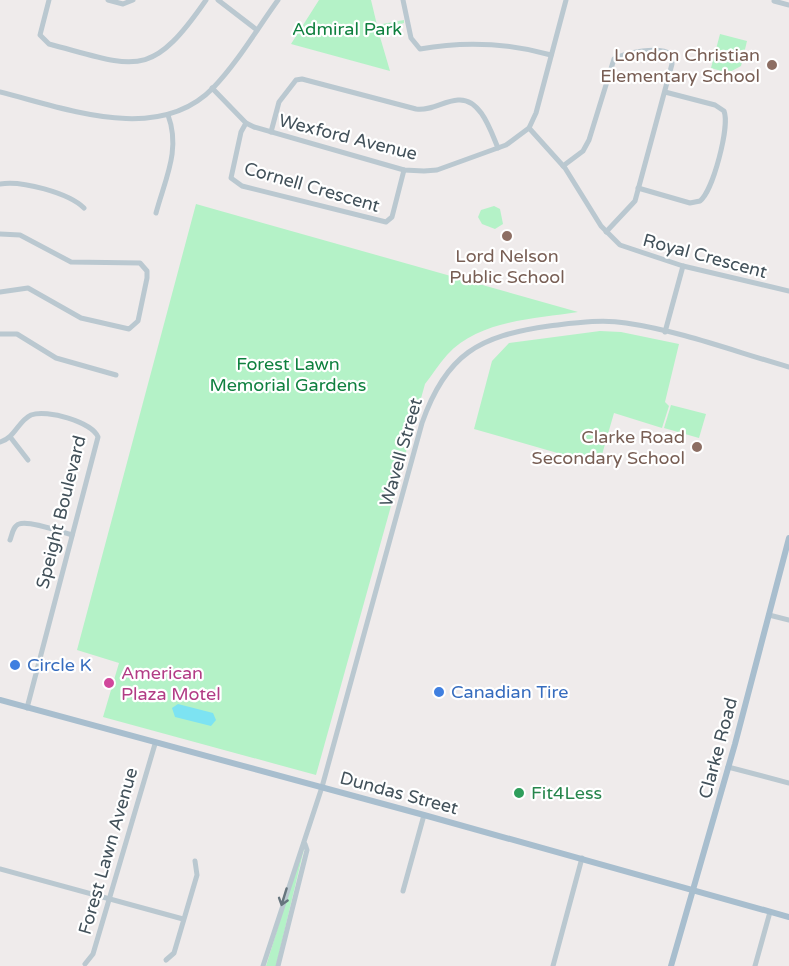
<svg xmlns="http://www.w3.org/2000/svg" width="789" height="966" viewBox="0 0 789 966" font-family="'Varela Round',sans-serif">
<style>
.green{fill:#b4f2c7}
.water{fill:#7de3f2}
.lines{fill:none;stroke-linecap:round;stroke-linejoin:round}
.minor{stroke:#bac8d0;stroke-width:5}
.major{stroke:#a8bece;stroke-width:6}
.oneway{stroke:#66757d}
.education-dot{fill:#8d6e63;stroke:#fff;stroke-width:2}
.shop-dot{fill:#3f7fe0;stroke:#fff;stroke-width:2}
.hotel-dot{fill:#d1479c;stroke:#fff;stroke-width:2}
.leisure-dot{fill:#2e9e5b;stroke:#fff;stroke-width:2}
.labels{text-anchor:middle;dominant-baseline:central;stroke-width:4.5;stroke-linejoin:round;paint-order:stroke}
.park-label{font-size:18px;fill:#0f803f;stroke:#fff}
.education-label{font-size:18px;fill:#785e54;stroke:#fff;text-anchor:end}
.street-label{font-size:18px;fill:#42515a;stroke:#fff}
.shop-label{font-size:18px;fill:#366cbe;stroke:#fff;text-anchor:start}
.hotel-label{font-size:18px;fill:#b23c85;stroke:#fff;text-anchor:start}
.leisure-label{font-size:18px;fill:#27864d;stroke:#fff;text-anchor:start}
</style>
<rect width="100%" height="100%" fill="#efebeb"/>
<g class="green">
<path d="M319 0H371L377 25 404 20V23L378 30 390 71 291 44Z"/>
<path d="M720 34 747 41 741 66 728 73 711 68Z"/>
<path d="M196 204 578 312C534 319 479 320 447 355 439 364 432 375 425 384L316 775 103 717 119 663 77 650Z"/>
<path d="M494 206 500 209 503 224 495 229 482 224 478 217 481 210Z"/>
<path d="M600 331 621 332 679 344 665 402 669 406 662 428 614 413 599 465 474 429 492 361 509 343Z"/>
<path d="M671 405 706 414 699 438 664 428Z"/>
<path d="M302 849H304L276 966H266Z"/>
</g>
<path class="water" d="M178 704 213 713 216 720 211 726 175 717 172 708Z"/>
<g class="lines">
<g class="minor">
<path d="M49 0 40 35 49 44C136 67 150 81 206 0"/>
<path d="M108 0 123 4 133 0"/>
<path d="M218 0 257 30"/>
<path d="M403 0 411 38 420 49C464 41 508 43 551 55"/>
<path d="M774 1 789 5"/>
<path d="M212 88 246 123 254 127 404 170 424 171 437 170 506 145 529 128 536 113 566 0"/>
<path d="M0 92C65 108 158 145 213 88 238 62 257 29 278 0"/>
<path d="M246 123 241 132 231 178 242 186 386 222 392 217 404 170"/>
<path d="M529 128 565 168 601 226 620 245 683 266 789 291"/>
<path d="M271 132 279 102 296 80 302 79 416 109C432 111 443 101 458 100 481 98 491 132 498 148"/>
<path d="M563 166 583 151 589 140 614 59C626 52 659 46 671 54L672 64 635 201 606 232"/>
<path d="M0 184C21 180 69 193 84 208"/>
<path d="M638 188 690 203 700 201C713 191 730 126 724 111L715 105 665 92"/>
<path d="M156 213C165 179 181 150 168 115"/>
<path d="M0 234 20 235 71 262 140 263 147 271V278L138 321 129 329 81 318 28 288 0 292"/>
<path d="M665 332 683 266"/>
<path d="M0 334H17L56 358 116 375"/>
<path d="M11 438 28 460"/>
<path d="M0 442C15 438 18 421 31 415 47 409 92 422 98 437L27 708"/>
<path d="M10 540C12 535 13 526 19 524 29 520 61 532 72 535"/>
<path d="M769 615 789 620"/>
<path d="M728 767 789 783"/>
<path d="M0 869 183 919"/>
<path d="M403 891 424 815"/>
<path d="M166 960 174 953 197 875 195 861"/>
<path d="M85 964 93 954 155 744"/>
<path d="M263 966 322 787 422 423C446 354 479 336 549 326 575 323 601 319 626 323 681 331 736 352 789 367"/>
<path d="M278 966 307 850 305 844"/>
<path d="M553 966 582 858"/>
<path d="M755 966 770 912"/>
</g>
<g class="major">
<path d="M0 700 424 815 789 917"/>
<path d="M671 966 735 744 789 538"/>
</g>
</g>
<defs><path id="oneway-shaft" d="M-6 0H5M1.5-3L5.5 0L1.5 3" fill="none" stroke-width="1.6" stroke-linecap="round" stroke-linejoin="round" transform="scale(1.5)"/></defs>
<use class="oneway" href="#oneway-shaft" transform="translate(284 897) rotate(107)"/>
<g class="education-dot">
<circle cx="772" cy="65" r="6"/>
<circle cx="507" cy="236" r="6"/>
<circle cx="697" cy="447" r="6"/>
</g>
<g class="shop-dot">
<circle cx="15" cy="665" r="6"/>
<circle cx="439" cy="692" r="6"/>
</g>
<circle class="hotel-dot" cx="109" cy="683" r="6"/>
<circle class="leisure-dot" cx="519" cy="793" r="6"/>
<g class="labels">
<g class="park-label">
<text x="347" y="29">Admiral Park</text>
<text x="288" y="364">Forest Lawn<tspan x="288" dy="21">Memorial Gardens</tspan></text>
</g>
<g class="education-label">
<text x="760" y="55">London Christian<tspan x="760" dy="21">Elementary School</tspan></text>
<text x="507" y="256" text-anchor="middle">Lord Nelson<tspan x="507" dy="21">Public School</tspan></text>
<text x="685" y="437">Clarke Road<tspan x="685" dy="21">Secondary School</tspan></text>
</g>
<g class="street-label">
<text transform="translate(348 137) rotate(14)">Wexford Avenue</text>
<text transform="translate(312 187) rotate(16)">Cornell Crescent</text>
<text transform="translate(705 256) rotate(15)">Royal Crescent</text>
<text transform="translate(401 452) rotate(-74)">Wavell Street</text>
<text transform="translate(61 512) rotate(-76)">Speight Boulevard</text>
<text transform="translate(718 748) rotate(-75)">Clarke Road</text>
<text transform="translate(399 793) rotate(15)">Dundas Street</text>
<text transform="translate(108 851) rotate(-74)">Forest Lawn Avenue</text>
</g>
<g class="shop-label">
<text x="27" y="665">Circle K</text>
<text x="451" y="692">Canadian Tire</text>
</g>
<g class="hotel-label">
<text x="121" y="673">American<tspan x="121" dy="21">Plaza Motel</tspan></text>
</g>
<g class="leisure-label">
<text x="531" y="793">Fit4Less</text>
</g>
</g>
</svg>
